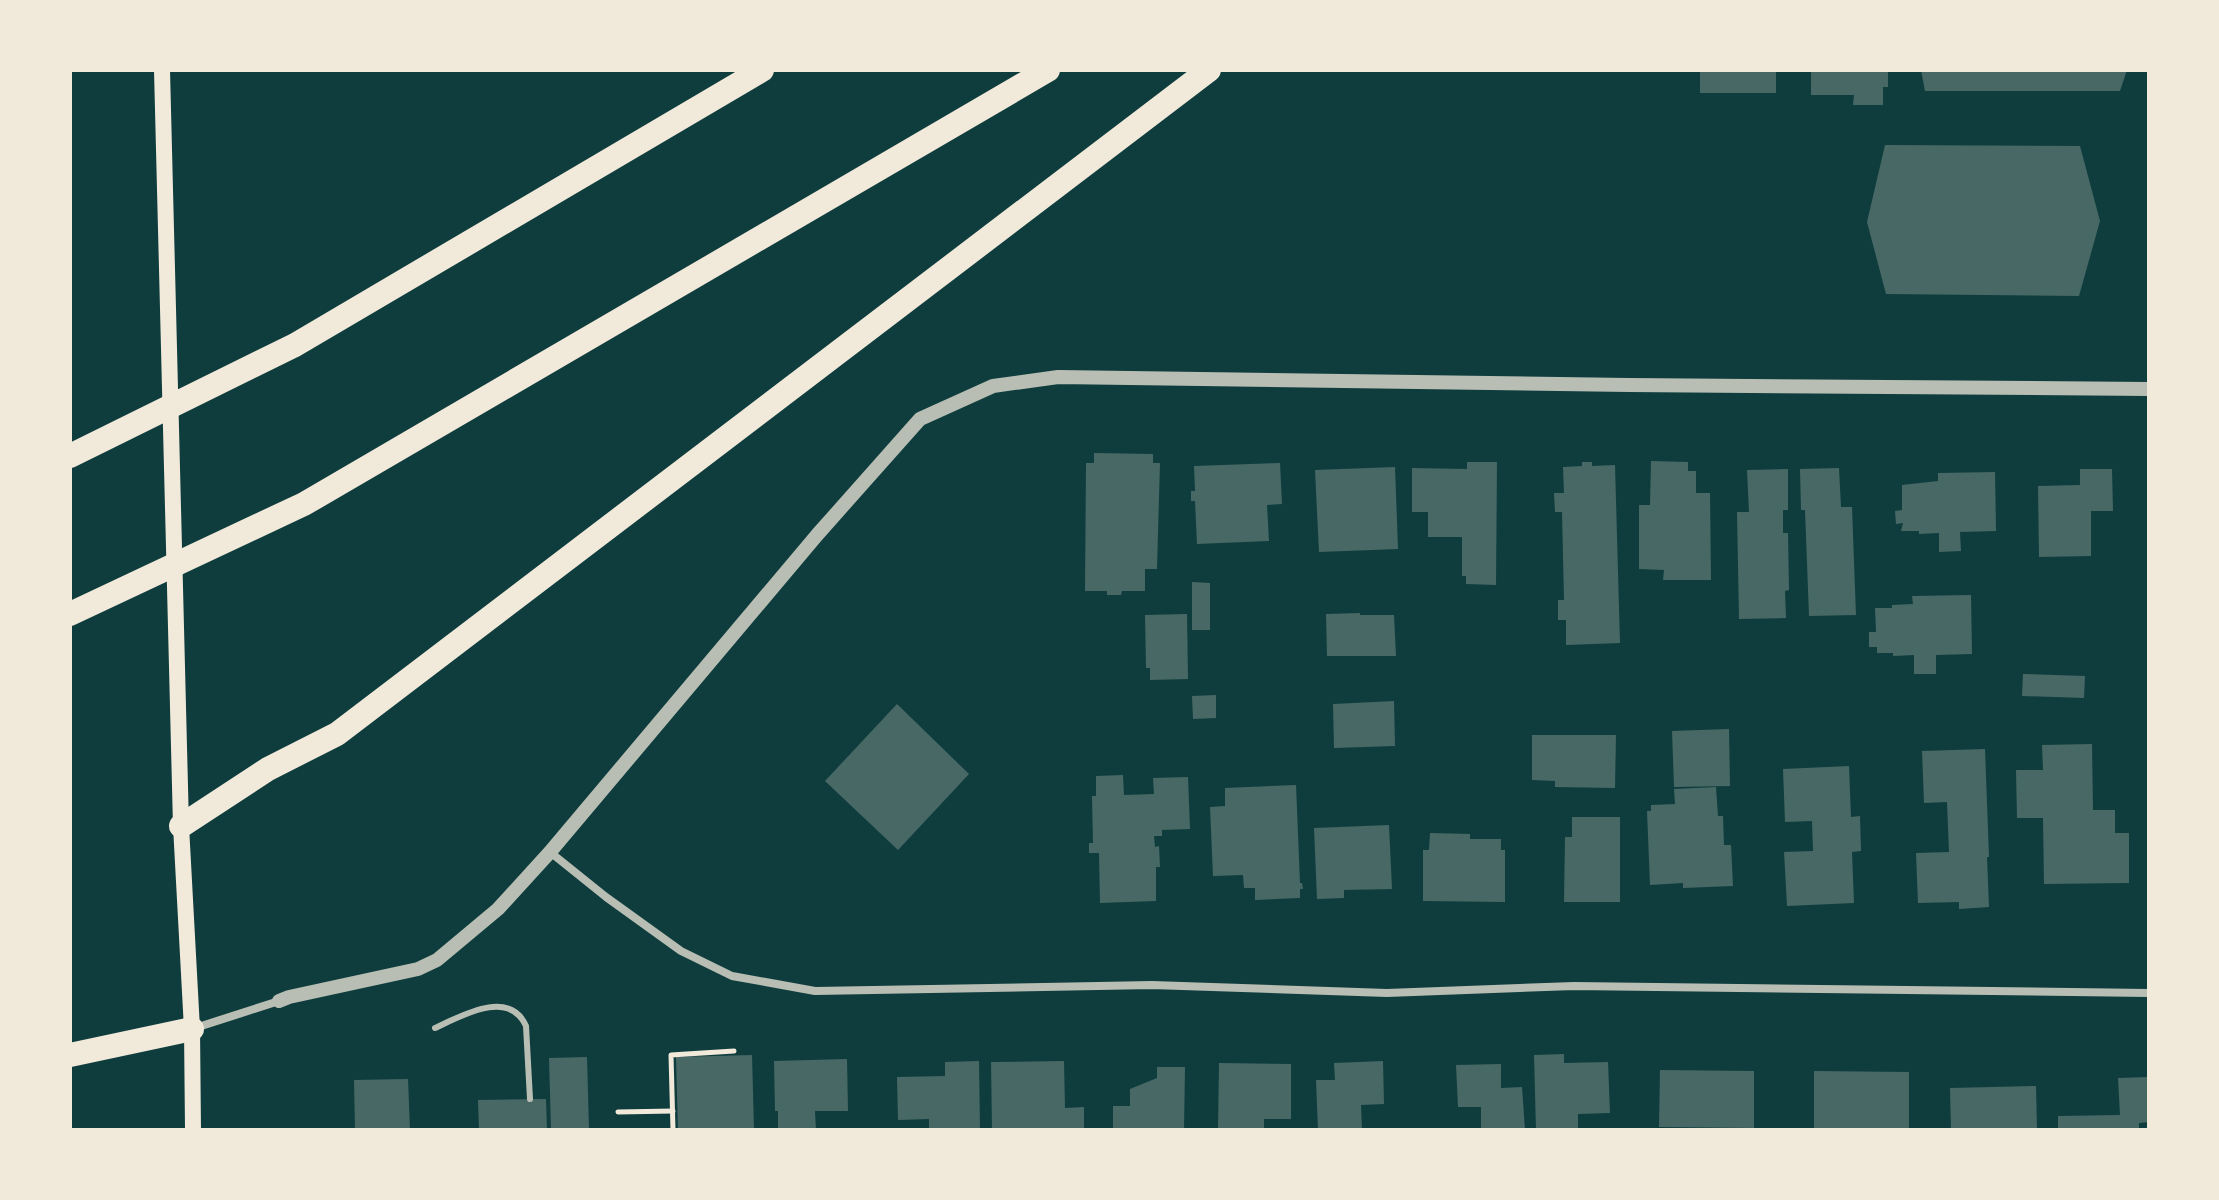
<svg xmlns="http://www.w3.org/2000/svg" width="2219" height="1200" viewBox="0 0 2219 1200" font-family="'Public Sans',sans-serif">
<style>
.building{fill:#486865}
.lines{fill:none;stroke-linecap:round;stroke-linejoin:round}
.path{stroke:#f1e9da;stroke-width:5}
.service{stroke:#b8beb3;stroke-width:6}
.minor{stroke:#b8beb3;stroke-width:8}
.tertiary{stroke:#b8beb3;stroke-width:14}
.secondary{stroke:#f1e9da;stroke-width:16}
.motorway{stroke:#f1e9da;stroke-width:24}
</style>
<rect width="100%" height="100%" fill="#0f3d3e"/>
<g class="building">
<rect x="1700" y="70" width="76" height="23"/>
<path d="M1811 70H1888V87H1883V105H1853L1854 95H1811Z"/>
<path d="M1921 70H2127L2120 91H1925Z"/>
<path d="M1885 145 2080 146 2100 221 2079 296 1886 294 1867 222Z"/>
<path d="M1094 453 1153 454V463H1160L1157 569H1145V591H1122L1121 595H1107V591H1085L1086 463H1094Z"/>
<path d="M1651 461 1688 462V471H1696V493H1710L1711 580H1663L1664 570 1639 569V505H1650Z"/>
<path d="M1467 462H1497L1496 585 1466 584V576H1462V537H1428V512H1412V468L1467 469Z"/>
<path d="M1582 462H1592V466L1615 465 1620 643 1566 645V620H1558V600H1564L1562 512H1555L1554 493H1564L1563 467 1582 466Z"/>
<path d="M1280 463 1282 504 1267 505 1269 541 1197 544 1195 501H1191V491H1195L1194 466Z"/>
<path d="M1395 467 1398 549 1319 552 1315 470Z"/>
<path d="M1839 468 1841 507H1852L1856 615 1809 616 1805 510H1801L1800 469Z"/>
<path d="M1788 469V510H1783V533H1788L1789 590 1785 591 1786 618 1739 619 1737 512H1749L1747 470Z"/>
<path d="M2080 469H2112L2113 511H2091V556L2039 557 2038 486 2080 485Z"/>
<path d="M1995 472 1996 531 1960 532 1961 551 1939 552V533L1919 534V531H1901L1903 523 1896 524 1895 511 1902 510V485L1938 481V473Z"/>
<path d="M1192 582 1210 583V630H1192Z"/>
<path d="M1971 595 1972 654 1936 655V674H1914V655L1893 656V653H1877V647H1869V632H1876L1875 608H1892V605L1913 604 1912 596Z"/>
<path d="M1360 613V615H1394L1396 656H1327L1326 614Z"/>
<path d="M1187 614 1188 679 1150 680V668H1146L1145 615Z"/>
<path d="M2023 674 2085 676 2084 698 2022 696Z"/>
<path d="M1216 695V718L1193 719 1192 696Z"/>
<path d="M1394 701 1395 746 1334 748 1333 704Z"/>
<path d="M897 704 969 774 898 850 825 781Z"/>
<path d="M1729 729 1730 786 1674 787 1672 731Z"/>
<path d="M1532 735H1616L1615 788 1555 787V781L1532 780Z"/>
<path d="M2092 744 2093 810H2115V833H2129V883L2044 884 2043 818H2017L2016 770H2043L2042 745Z"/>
<path d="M1985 749 1989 857H1987L1989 907 1959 909V902L1918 903 1916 853 1949 852 1947 802 1924 803 1922 751Z"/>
<path d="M1849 766 1851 817 1860 816 1861 851 1852 852 1854 903 1787 906 1784 852 1813 851 1812 821 1785 822 1783 769Z"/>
<path d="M1123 775 1124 795 1154 794 1153 778 1188 777 1190 829 1162 830V836H1154L1155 847 1159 846 1160 867H1156V901L1100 903 1099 853H1089V843H1093L1092 796H1096V776Z"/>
<path d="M1296 785 1300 883H1302L1303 889H1300V898L1255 900V888H1244L1243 875 1213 876 1210 807 1225 806V788Z"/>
<path d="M1716 787 1718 816H1723L1724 845H1731L1733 886 1683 888V883L1650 885 1647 811H1651V805L1675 804 1674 789Z"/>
<path d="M1572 817H1620V902H1564L1565 837H1572Z"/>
<path d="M1389 825 1392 889 1344 890V898L1317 899 1314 828Z"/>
<path d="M1430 833 1470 834V839H1501V850H1505V902L1423 901V850H1429Z"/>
<path d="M1564 1054V1063L1608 1062 1610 1113 1578 1114V1130H1536L1534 1055Z"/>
<path d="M752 1055 754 1130H678L676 1057Z"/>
<path d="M587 1057 589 1130H551L549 1058Z"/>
<path d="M847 1059 848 1111H815L816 1130H778V1111H775L774 1061Z"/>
<path d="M979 1061 980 1130H929V1119L898 1120 897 1077 945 1076V1062Z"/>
<path d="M1064 1061 1065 1108 1084 1107V1130H992L991 1062Z"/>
<path d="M1383 1061 1384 1104 1361 1105 1362 1130H1318L1316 1080H1335L1334 1063Z"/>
<path d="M1219 1063 1291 1064V1119H1264V1130H1218Z"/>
<path d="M1501 1064V1088L1522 1087 1525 1130H1481V1107H1458L1456 1065Z"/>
<path d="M1157 1067H1185L1184 1130H1113V1106H1130V1089L1157 1078Z"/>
<path d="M1660 1070 1754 1071V1128L1659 1127Z"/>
<path d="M1814 1071 1909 1072V1129L1814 1128Z"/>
<path d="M2149 1077V1122L2139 1123V1130H2058V1116L2120 1115 2118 1078Z"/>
<path d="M408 1079 410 1130H355L354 1080Z"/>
<path d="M2036 1086 2037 1130H1951L1950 1088Z"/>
<path d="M546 1099 547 1130H479L478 1100Z"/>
</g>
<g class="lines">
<g class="path">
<path d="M618 1112 673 1111"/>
<path d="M673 1130 671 1055 734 1051"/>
</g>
<path class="service" d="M435 1028C461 1016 509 988 526 1026L530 1099"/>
<g class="minor">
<path d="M550 852 606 897 681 951 732 976 815 991 1152 985 1387 993 1574 986 2149 993"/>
<path d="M192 1029 279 1001"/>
</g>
<path class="tertiary" d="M279 1001 289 997 418 969 437 960 498 909 550 852 817 535 920 419 993 386 1058 377 1629 385 2149 389"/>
<path class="secondary" d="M162 70 181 826 192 1029 193 1130"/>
<g class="motorway">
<path d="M70 456 295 345 762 70"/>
<path d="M70 614 304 504 1048 70"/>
<path d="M181 826 268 769 337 734 1209 70"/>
<path d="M70 1055 192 1029"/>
</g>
</g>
<rect width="2219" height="1200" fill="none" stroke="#f1e9da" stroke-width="144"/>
</svg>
